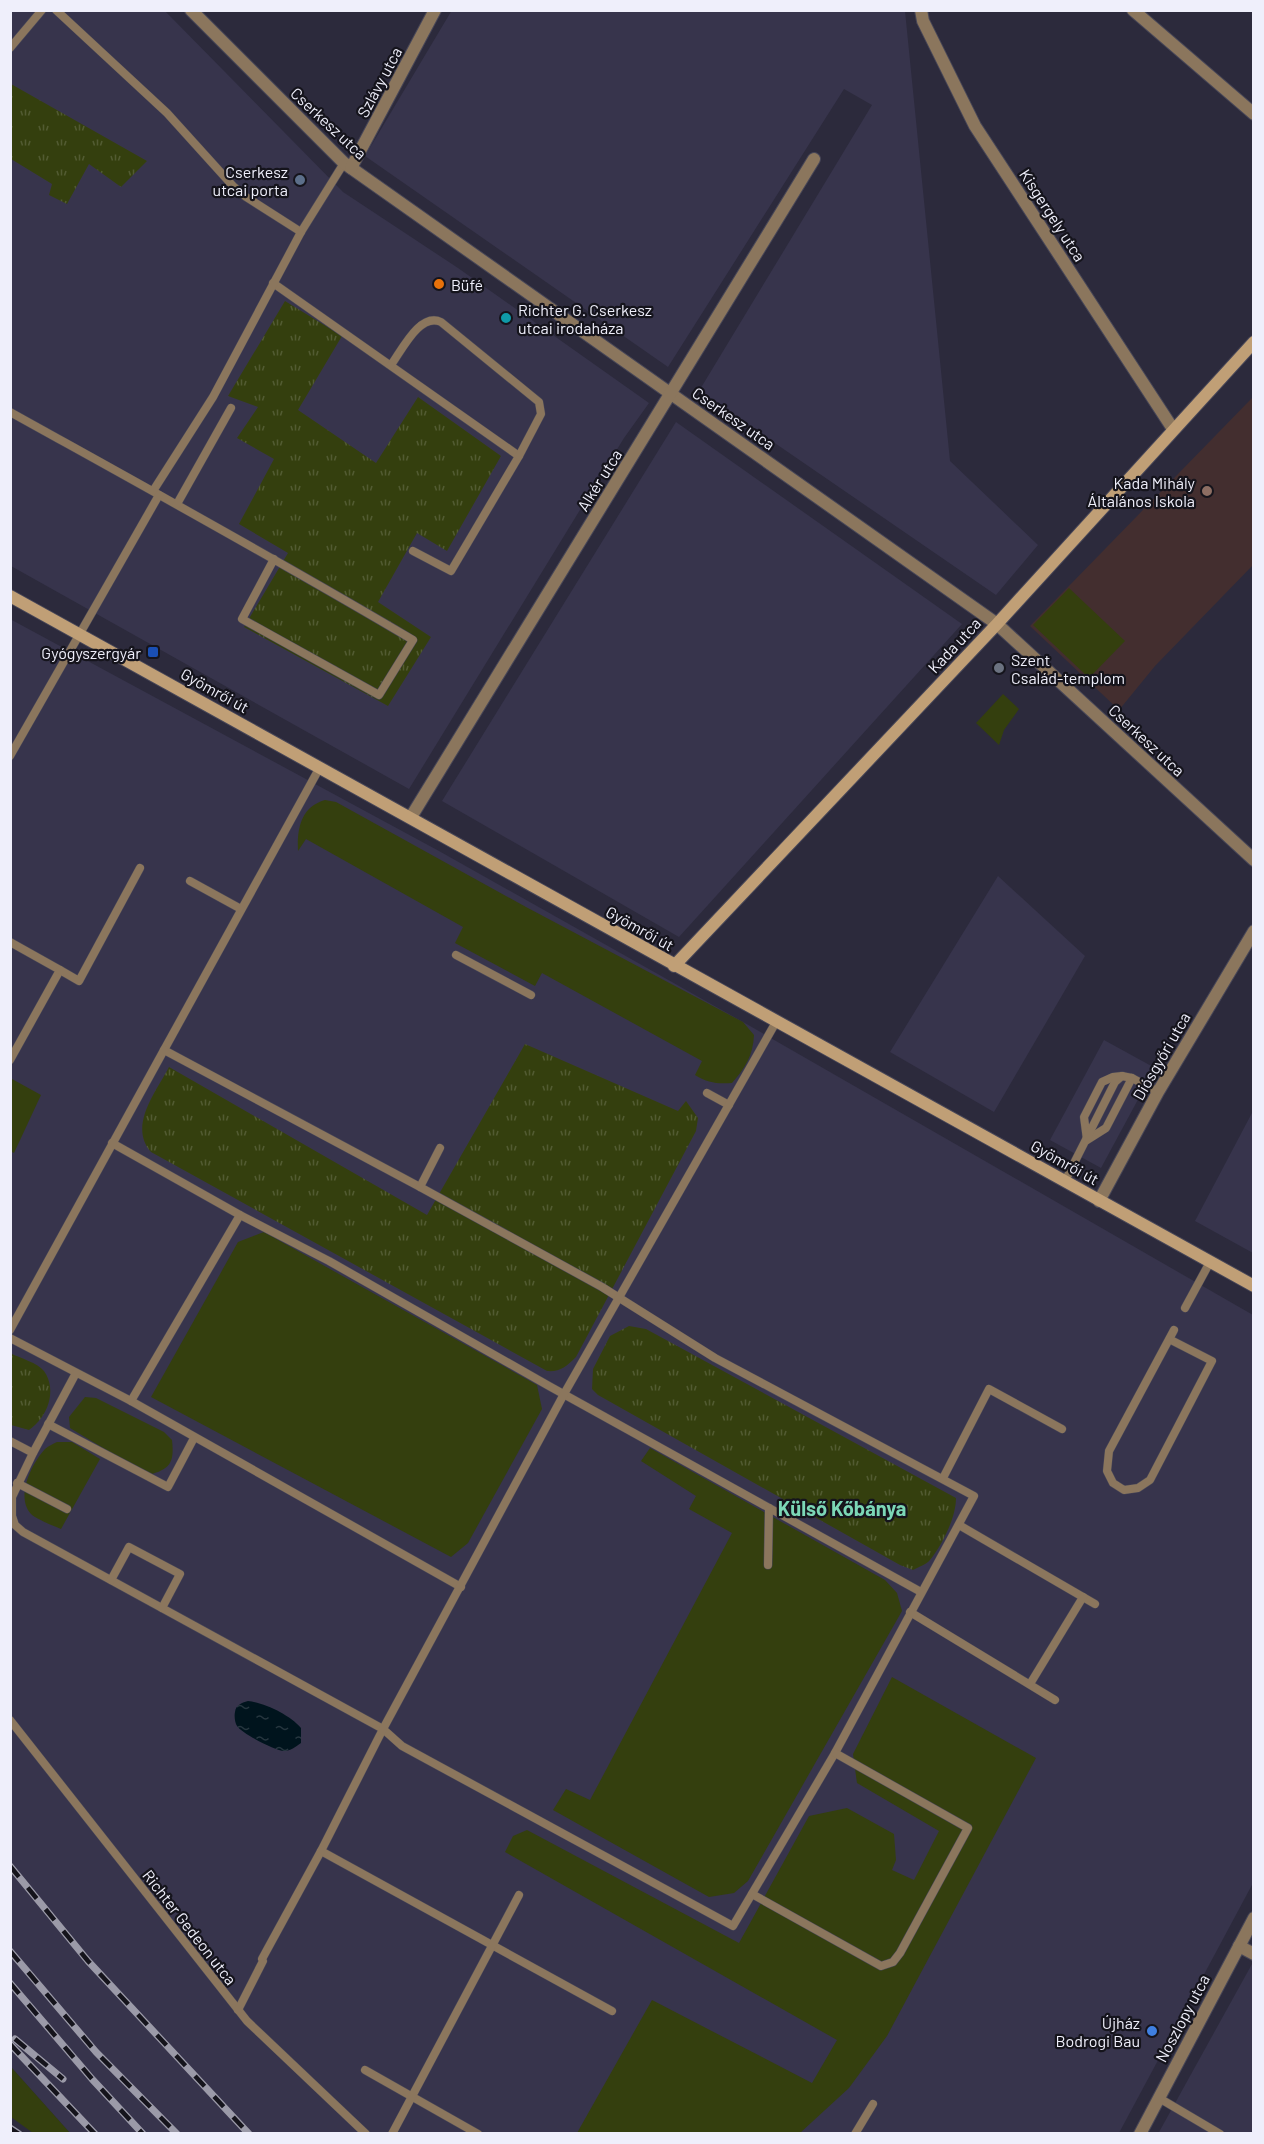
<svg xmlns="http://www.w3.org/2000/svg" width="1264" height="2144" viewBox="0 0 1264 2144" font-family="Barlow,sans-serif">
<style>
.built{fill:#37344c}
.education{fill:#432e2f}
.green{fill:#343f0e}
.park{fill:url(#park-tufts)}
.water{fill:url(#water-ripples)}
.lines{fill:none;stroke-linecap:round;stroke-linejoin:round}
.lane-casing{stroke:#474657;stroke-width:9}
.street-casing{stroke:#474657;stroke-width:14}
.secondary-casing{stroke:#474657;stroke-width:14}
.lane{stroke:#8b765d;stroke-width:8}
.street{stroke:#8b765d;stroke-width:12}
.secondary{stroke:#c09f76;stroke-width:12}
.rail-casing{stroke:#9b9aa8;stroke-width:7}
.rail{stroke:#15141c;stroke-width:4.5;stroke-dasharray:14;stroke-linecap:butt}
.service-dot{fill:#5c6f8a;stroke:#15141c;stroke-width:2}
.food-dot{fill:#e8710a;stroke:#15141c;stroke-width:2}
.culture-dot{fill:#0f9aa8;stroke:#15141c;stroke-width:2}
.education-dot{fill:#8d6e63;stroke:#15141c;stroke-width:2}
.transit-dot{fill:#1a4fb4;stroke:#15141c;stroke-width:2}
.worship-dot{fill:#6b7280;stroke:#15141c;stroke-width:2}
.shop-dot{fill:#3f7fe0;stroke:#15141c;stroke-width:2}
.labels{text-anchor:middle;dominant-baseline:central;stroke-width:4.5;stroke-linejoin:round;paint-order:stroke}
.street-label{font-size:16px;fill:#efeffb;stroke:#15141c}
.poi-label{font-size:16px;fill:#efeffb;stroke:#15141c;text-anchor:end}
.quarter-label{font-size:20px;font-weight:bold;fill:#7cd7b6;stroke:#15141c}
</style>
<defs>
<pattern id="park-tufts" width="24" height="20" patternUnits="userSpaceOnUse" patternTransform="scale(1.5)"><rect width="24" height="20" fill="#343f0e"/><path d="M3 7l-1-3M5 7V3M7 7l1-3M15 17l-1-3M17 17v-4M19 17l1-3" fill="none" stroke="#525b32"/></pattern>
<pattern id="water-ripples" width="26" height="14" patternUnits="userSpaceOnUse" patternTransform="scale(1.5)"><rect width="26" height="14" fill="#00141d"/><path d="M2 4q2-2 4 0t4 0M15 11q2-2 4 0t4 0" fill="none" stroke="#26363f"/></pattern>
</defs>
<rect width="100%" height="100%" fill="#2c2a3c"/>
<g class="built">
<path d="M452 10 905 11 950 461 1038 545 996 595 699 391 872 105 844 89 668 367 365 156Z"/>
<path d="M11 11H165L343 192 458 268 649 403 624 438 409 789 11 566Z"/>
<path d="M676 422 962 624 679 937 442 801Z"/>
<path d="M10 619 439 851 743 1022 1253 1315V1883L1119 2133H70L11 2067Z"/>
<path d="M998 876 1085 956 994 1112 890 1052Z"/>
<path d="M1104 1040 1155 1068 1101 1168 1050 1140Z"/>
<path d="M1253 1111V1253L1195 1221Z"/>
<path d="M1252 1964 1254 1965 1253 2133 1158 2134Z"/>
</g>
<path class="education" d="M1253 397V565L1155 666 1119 710 1030 626Z"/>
<g class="green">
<path d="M1069 588 1125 641 1089 678 1033 625Z"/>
<path d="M1003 694 1019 709 1004 730 999 745 976 723Z"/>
<path d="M325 800 336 802 526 907 743 1022 754 1035C753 1056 745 1068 732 1083 717 1084 708 1083 695 1075L702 1061 542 973 535 986 455 943 463 927 306 839 298 851C297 828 301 807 325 800Z"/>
<path d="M12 1079 41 1095 14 1153 10 1151V1083Z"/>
<path d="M264 1232 537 1385 542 1409 468 1543 451 1557 151 1397 238 1242Z"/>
<path d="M85 1397 96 1398 164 1432 172 1440C174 1460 172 1468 152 1474L108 1451 70 1428 69 1417Z"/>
<path d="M57 1442H72L100 1459 61 1529C54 1526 36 1519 31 1514 15 1497 32 1463 45 1449 48 1446 53 1444 57 1442Z"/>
<path d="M650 1448 885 1580 897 1593 902 1611 748 1881 734 1893 709 1897 553 1810 566 1789 590 1800 732 1533 689 1509 696 1496 641 1461Z"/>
<path d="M892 1677 1036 1758 887 2036 849 2088 800 2133H577L652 2000 812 2083 837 2040 505 1852 513 1836 527 1830 739 1943 809 1816 847 1808 894 1834 896 1860 892 1870 914 1880 939 1831 857 1783 853 1754Z"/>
<path d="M11 2067 70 2133H33L11 2117Z"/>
</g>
<g class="park">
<path d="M11 84 147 161 121 187 89 164 67 204 49 195 52 184 11 159Z"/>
<path d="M285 301 342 336 298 410 376 463 418 397 501 456 447 551 417 533 378 602 431 637 388 706 244 627 288 553 239 524 274 459 237 438 258 407 228 396Z"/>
<path d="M525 1044 678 1111 686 1101 698 1118 696 1131 576 1357C566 1367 560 1372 547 1371L151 1152C128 1126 156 1092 169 1067L427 1215Z"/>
<path d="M629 1326 646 1329 956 1498C956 1518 942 1545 930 1560 926 1565 918 1567 913 1570L900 1565 598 1395 592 1389 593 1369 610 1336Z"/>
<path d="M10 1353C20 1358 38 1363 44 1371 58 1391 47 1418 29 1430L11 1425Z"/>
</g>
<path class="water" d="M248 1701C265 1703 290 1715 301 1728V1743C295 1747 291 1751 284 1751 276 1751 241 1733 237 1726 235 1723 234 1716 235 1712 236 1705 241 1703 248 1701Z"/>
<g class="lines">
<g class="lane-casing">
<g id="lane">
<path d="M56 10 167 113 233 186 246 197 301 232"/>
<path d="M10 48 42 10"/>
<path d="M273 283 519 456 451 571 413 551"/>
<path d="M391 365C402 350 420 312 441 322L539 402 541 414 519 456"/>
<path d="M10 412C145 487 280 561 413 640L379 695 242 619 274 559"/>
<path d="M153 491 213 397 301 232 344 163"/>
<path d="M177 504 231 408"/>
<path d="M10 756 159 495"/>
<path d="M320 767 164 1050 420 1187"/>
<path d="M190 881 241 909"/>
<path d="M10 942 60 970 10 1060"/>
<path d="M456 955 531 995"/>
<path d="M60 970 79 981 140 868"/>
<path d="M1122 1076 1113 1077 1102 1082 1084 1117 1087 1140 1106 1128 1132 1078"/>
<path d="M707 1093 729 1105"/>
<path d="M112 1143 240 1215 329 1261 549 1386 921 1592"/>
<path d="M1065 1181 1115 1082 1122 1076 1132 1078 1158 1092"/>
<path d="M1185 1308 1210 1262"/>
<path d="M10 1330 164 1050"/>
<path d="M10 1338 131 1401 461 1587"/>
<path d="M1169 1339 1212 1361 1150 1480 1138 1488 1124 1490 1113 1483 1107 1471 1109 1451 1174 1330"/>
<path d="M76 1373 33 1453 12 1497V1516L15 1525 23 1532 383 1729 402 1746 733 1926 835 1753 974 1496 715 1358 602 1287 420 1187 440 1148"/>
<path d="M131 1401 240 1215"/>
<path d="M48 1424 168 1487 194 1438"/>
<path d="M10 1441 33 1453"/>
<path d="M943 1478 989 1389 1062 1429"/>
<path d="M17 1483 67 1509"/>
<path d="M959 1525 1095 1604"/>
<path d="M768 1565 769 1508"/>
<path d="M111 1580 129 1547 180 1574 162 1608"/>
<path d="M910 1612 1055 1700"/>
<path d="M1030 1684 1083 1597"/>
<path d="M10 1720 247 2021 366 2134"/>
<path d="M321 1851 612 2011"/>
<path d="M752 1894 881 1966 893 1962 900 1953 968 1828 835 1753"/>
<path d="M238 2010 263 1961 262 1959 321 1851 383 1729 564 1394 776 1022"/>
<path d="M365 2070 478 2134"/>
<path d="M1159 2098 1220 2134"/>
<path d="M392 2134 519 1895"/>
<path d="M855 2134 873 2104"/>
</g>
</g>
<g class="street-casing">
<g id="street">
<path d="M191 10 344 163 997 624 1254 860"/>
<path d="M921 10 923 21 975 126 1173 429"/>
<path d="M1133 10 1254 114"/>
<path d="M351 168 435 10"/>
<path d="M411 817 814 159"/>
<path d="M1099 1201 1158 1092 1254 931"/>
<path d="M1239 1946 1254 1954"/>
<path d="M1140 2134 1254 1918"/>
</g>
</g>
<g class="secondary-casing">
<g id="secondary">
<path d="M10 596 1254 1286"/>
<path d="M674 966 997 624 1254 342"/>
</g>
</g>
<use href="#lane" class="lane"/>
<use href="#street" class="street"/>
<use href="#secondary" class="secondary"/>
<g class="rail-casing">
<g id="rail">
<path d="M10 1866 88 1961 249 2134"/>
<path d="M10 1951 96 2052 177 2134"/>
<path d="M10 1983 92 2079 143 2134"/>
<path d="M15 2039 63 2079"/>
<path d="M10 2044 95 2134"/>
<path d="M10 2128 19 2134"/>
</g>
</g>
<use href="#rail" class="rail"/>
</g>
<circle class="service-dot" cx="300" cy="180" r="6"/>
<circle class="food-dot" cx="439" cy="284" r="6"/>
<circle class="culture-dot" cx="506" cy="318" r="6"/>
<circle class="education-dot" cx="1207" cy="491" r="6"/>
<rect class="transit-dot" x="147" y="646" width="12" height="12" rx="3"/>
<circle class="worship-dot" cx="999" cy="668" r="6"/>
<circle class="shop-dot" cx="1152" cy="2031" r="6"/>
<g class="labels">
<g class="street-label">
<text transform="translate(379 82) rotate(-62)">Szlávy utca</text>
<text transform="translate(329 123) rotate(43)">Cserkesz utca</text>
<text transform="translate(1053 215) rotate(57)">Kisgergely utca</text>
<text transform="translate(734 418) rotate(35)">Cserkesz utca</text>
<text transform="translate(599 480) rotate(-58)">Alkér utca</text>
<text transform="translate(954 645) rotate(-47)">Kada utca</text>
<text transform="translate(215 690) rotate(29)">Gyömrői út</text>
<text transform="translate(1147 740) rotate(43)">Cserkesz utca</text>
<text transform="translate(640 928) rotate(29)">Gyömrői út</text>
<text transform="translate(1161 1056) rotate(-60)">Diósgyőri utca</text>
<text transform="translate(1065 1162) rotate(29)">Gyömrői út</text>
<text transform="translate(190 1927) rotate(52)">Richter Gedeon utca</text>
<text transform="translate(1182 2018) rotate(-62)">Noszlopy utca</text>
</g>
<g class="poi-label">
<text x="288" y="171">Cserkesz<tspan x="288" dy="18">utcai porta</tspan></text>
<text x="451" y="284" text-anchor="start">Büfé</text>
<text x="518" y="309" text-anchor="start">Richter G. Cserkesz<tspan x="518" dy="18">utcai irodaháza</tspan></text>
<text x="1195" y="482">Kada Mihály<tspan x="1195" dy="18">Általános Iskola</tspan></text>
<text x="141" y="652">Gyógyszergyár</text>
<text x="1011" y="659" text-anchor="start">Szent<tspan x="1011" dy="18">Család-templom</tspan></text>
<text x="1140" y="2022">Újház<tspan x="1140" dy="18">Bodrogi Bau</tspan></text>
</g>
<g class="quarter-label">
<text x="842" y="1508">Külső Kőbánya</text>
</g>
</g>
<rect width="1264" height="2144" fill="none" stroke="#efeffb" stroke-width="24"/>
</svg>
